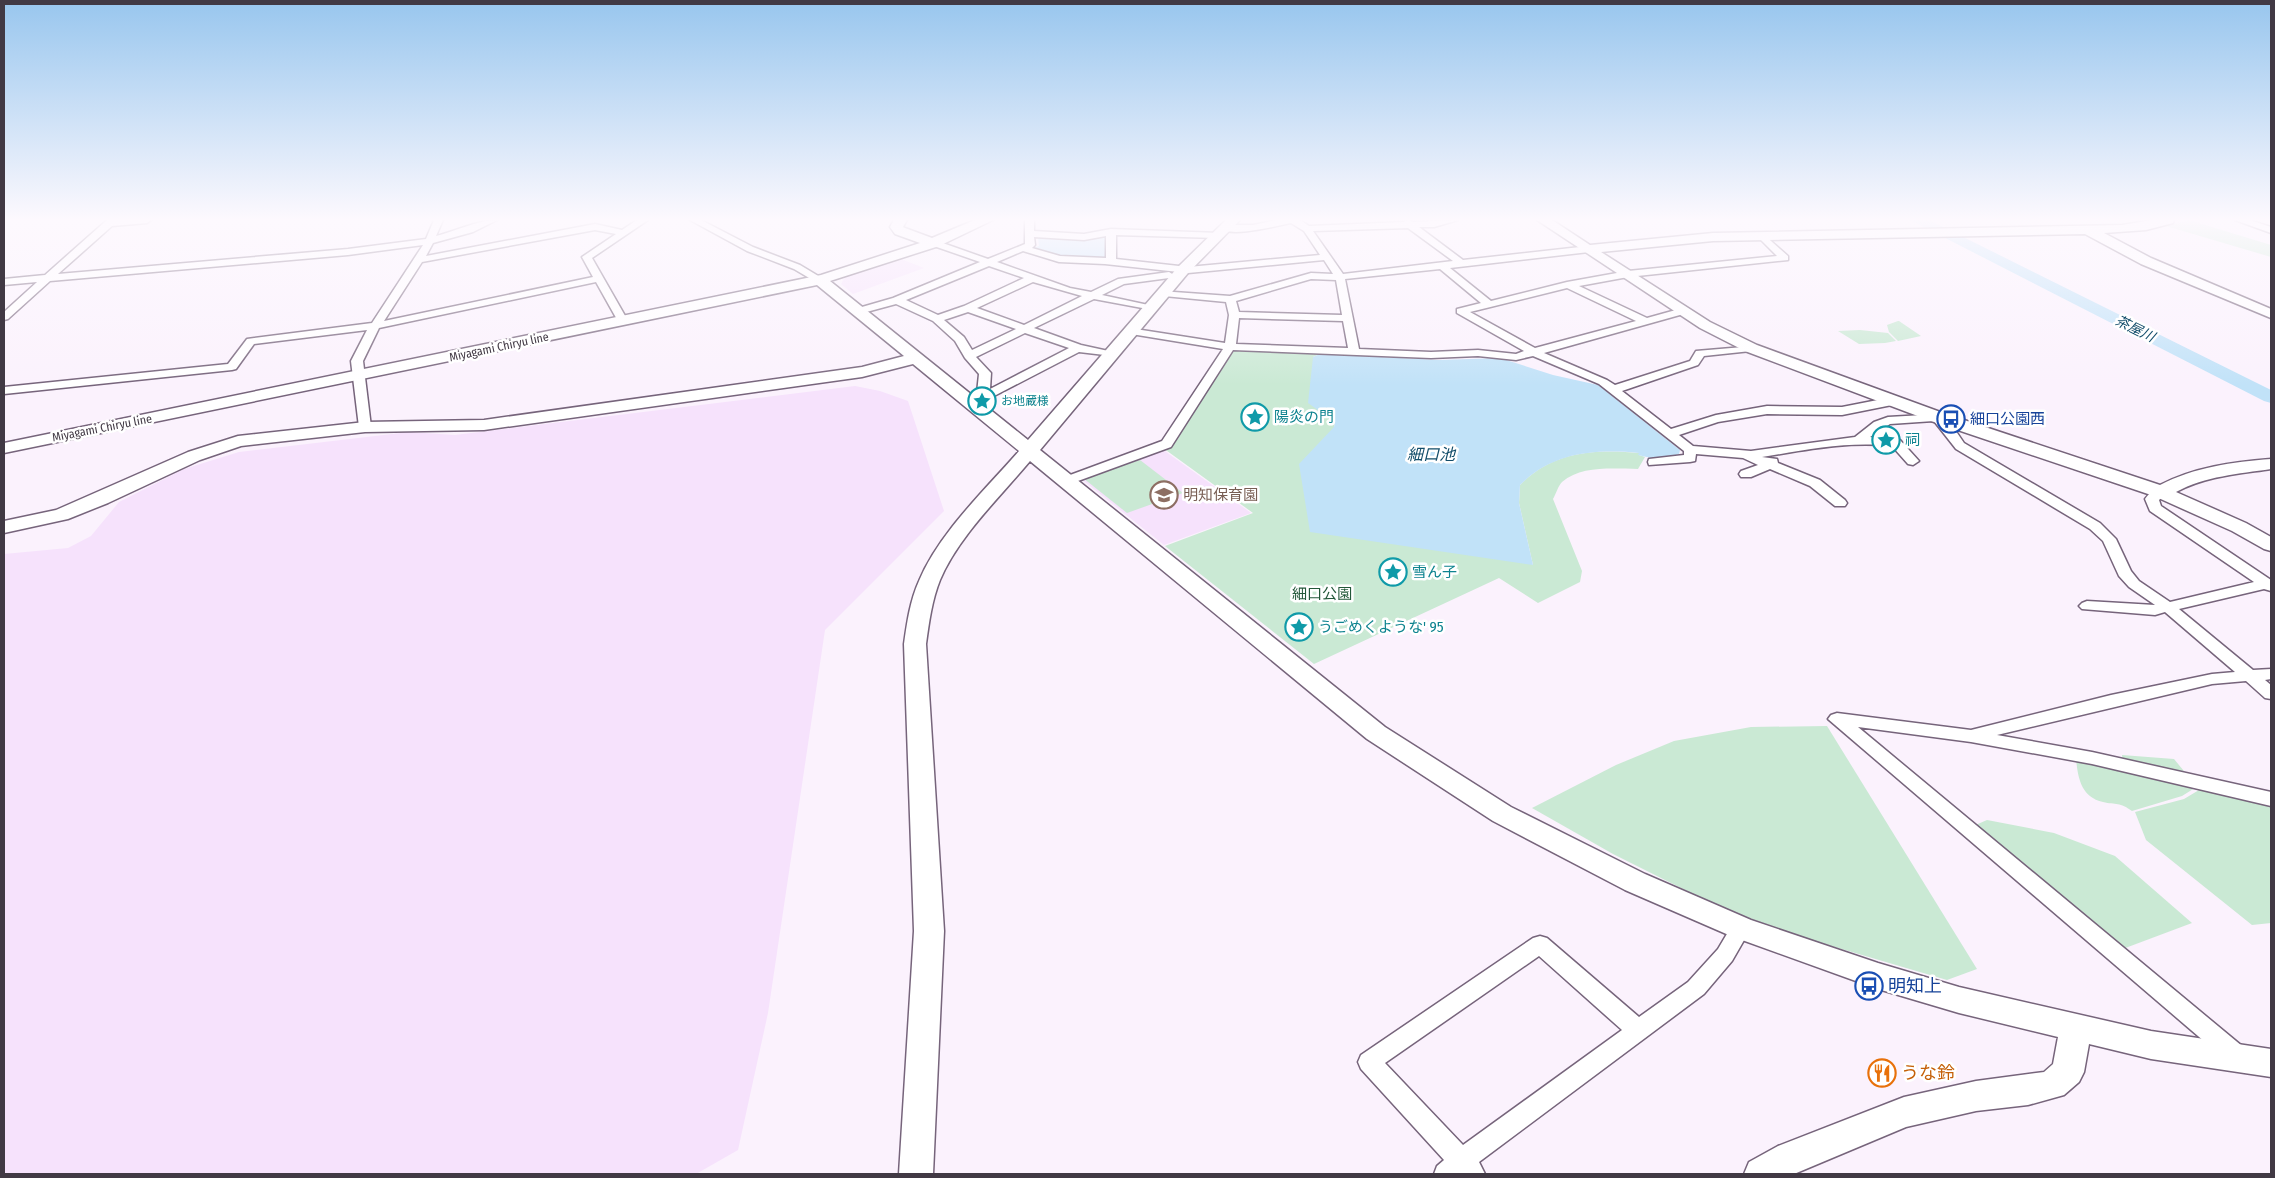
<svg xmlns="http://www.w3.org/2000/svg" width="2275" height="1178" viewBox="0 0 2275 1178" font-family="'Fira Sans Condensed','Noto Sans JP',sans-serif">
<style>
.built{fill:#f6e2fc}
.green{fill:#cae9d4}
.water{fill:#c1e2f8}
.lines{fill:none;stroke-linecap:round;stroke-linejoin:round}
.river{fill:#c1e2f8;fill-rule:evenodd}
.street-casing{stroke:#76647b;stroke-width:3}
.secondary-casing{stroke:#76647b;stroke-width:3}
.street{fill:#fff;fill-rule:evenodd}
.secondary{fill:#fff;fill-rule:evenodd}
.labels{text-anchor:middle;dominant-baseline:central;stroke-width:5;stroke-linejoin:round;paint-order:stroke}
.far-street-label{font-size:12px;fill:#413944;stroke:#fff}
.far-culture-label{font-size:12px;fill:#0d838f;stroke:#fff;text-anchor:start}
.far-water-label{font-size:14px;font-style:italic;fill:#124d6a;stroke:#fff}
.culture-label{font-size:15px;fill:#0d838f;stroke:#fff;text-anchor:start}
.transit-label{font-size:15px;fill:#164399;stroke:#fff;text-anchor:start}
.education-label{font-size:15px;fill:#785e54;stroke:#fff;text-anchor:start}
.park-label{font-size:15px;fill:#23583a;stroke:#fff}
.water-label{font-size:16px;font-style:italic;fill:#124d6a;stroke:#fff}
.near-transit-label{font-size:18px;fill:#164399;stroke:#fff;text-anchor:start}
.near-food-label{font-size:18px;fill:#c56008;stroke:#fff;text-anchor:start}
</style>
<rect width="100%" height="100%" fill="#fbf2fd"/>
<g class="built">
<path d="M901 259 924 268 853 294 841 284 845 277Z"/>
<path d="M855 386 880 391 908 401 944 511 825 630 768 1013 738 1150 696 1174H4V554L68 548 91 536 119 502 184 469 239 452 409 432 455 435Z"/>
<path d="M1162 449 1251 513 1164 545 1080 478Z"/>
</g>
<g class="green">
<path d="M2189 220 2271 245V257L2166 226Z"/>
<path d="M1898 321H1899L1921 336 1898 341 1889 332 1887 325Z"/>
<path d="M1860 330 1888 333 1896 341 1885 343 1859 344 1838 331Z"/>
<path d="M1239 349 1320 354 1313 357 1331 417 1335 422 1334 427 1533 565 1519 503 1520 485C1553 451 1595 449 1640 453L1639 455 1645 457 1638 469C1614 469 1582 465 1562 482 1558 486 1556 494 1553 499L1582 571 1580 582 1538 603 1499 578 1314 664 1165 546 1253 513 1163 448 1170 445 1232 351Z"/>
<path d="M1140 460 1183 493 1127 513 1083 478Z"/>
<path d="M1827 726 1977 969 1947 980 1811 940 1721 908 1613 854 1532 808 1616 765 1674 741 1751 727Z"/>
<path d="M2122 755 2174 759 2188 776 2123 762Z"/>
<path d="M2076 759 2198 786 2182 796 2132 811C2120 802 2116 805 2103 802 2081 797 2078 778 2076 759Z"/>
<path d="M2204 787 2271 803V923L2252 925 2146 840 2135 812 2184 799Z"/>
<path d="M1987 820 2054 833 2115 856 2192 923 2120 950 1971 827Z"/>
</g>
<g class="water">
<path d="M1108 233 1107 257 1105 258 1058 257 1032 248 1039 246 1038 237Z"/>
<path d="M1320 354 1439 360 1500 358 1553 375 1598 385 1680 450 1679 454 1660 460 1638 455 1639 453C1595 449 1553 452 1520 485L1519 503 1533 565 1310 532 1299 464 1334 427 1335 422 1308 403 1313 357Z"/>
</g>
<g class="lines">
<path class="river" d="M1910 220H1929L2271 390V403L2264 401Z"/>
<g class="street-casing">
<g id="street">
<path d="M107 220H151L147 223 112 226 58 274 348 249 426 239 434 220H443L436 236C455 231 479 220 497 220L473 232 433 243 426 256 595 224 622 230 637 220H648L592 258 628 321 627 323H619L596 282 379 328 363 361 371 427 365 431 359 427 351 361 367 330 254 344 236 369 232 370 4 394V387L228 364 247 339 372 323 423 245 348 255 50 281 8 319 4 320V312L37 282 4 285V279L45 275ZM595 230 616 234 582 257 593 277 384 321 422 262Z"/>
<path d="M690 220H701L753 247 800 265 825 280 820 283 816 282 794 269 747 251Z"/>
<path d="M1025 220H1034V231L1084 234 1111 229 1220 233 1222 235 1217 238 1116 235V259L1188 267 1320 255 1304 231 1291 223C1275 226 1232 238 1219 228L1224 225H1253L1277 220H1300L1309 226 1404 222 1408 220 1413 222 1458 220 1434 227H1419L1463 260 1589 246 1594 249 1589 252 1450 268 1491 301 1567 282 1628 271 1777 256 1757 236 1762 233 1788 256V260L1628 277 1579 286 1647 318 1683 308 1688 311 1687 313 1544 353 1607 380 1615 385 1690 361 1696 351 1755 346 1757 348 1755 350 1751 351 1704 356 1698 365 1622 391 1671 429 1716 415 1767 406 1842 407 1893 397 1897 398 1899 401 1897 404 1842 415 1767 414 1718 422 1679 435 1693 446 1751 451 1855 437 1874 422 1888 417 1941 414 1949 421 1964 443 2100 523 2116 539 2131 571 2139 581 2170 602 2254 582 2150 511 2145 499C2150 492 2157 487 2166 489L2168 492 2159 500 2161 506 2271 580V591L2264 589 2179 609 2253 670 2271 669V679L2265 680 2271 685V699L2265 698 2246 681 2212 684 1997 735 2092 752 2271 792V806L2092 764 1971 742 1858 727 2242 1046 2245 1053 2242 1060 2234 1063 2226 1060 1828 719 1831 715 1837 713 1971 730 2111 695 2212 674 2235 672 2165 612 2155 615 2082 609 2079 606 2082 603 2087 601 2155 605 2129 587 2119 576 2103 541 2090 529 1956 449 1934 421 1890 424 1870 437 1900 440 1919 461 1913 465 1908 464 1892 446C1848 441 1806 450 1762 457L1777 459 1778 463 1820 480 1845 500 1847 503 1845 506H1835L1810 486 1770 469 1751 477H1741L1739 474 1741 471 1758 465 1743 458 1696 454 1695 461 1690 462 1649 465 1648 462 1649 459 1684 455V451L1599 384 1533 356 1516 360 1478 356 1431 358 1233 350 1171 447 1067 485 1060 481 1062 478 1162 441 1223 349 1125 333 1124 331 1129 328 1225 343 1229 315 1226 302 1164 296 1160 295V291L1230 296 1311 273 1333 274 1324 260 1188 273 1105 264 1059 262 1023 251 997 262 1070 288 1091 292 1118 279 1169 272 1174 275 1169 278 1124 284 1102 295 1153 306V310L1094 299 1034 328 1081 345 1113 352 1115 354 1113 356 1079 352 996 395 976 402 970 398 977 393 979 374 965 358 955 341 933 321 896 304 859 314 854 311 855 309 893 298 980 262 931 245V241H937L988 259 1025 244ZM1408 228 1453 261 1343 274 1313 231ZM1106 236V258L1060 256 1032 248 1035 245 1034 237 1084 240ZM989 266 1024 278 964 306 938 315 906 300ZM1440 269 1481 303 1457 309V313L1524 351 1516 354 1478 350 1431 352 1359 349 1345 279ZM1311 279 1336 280 1342 315 1239 312 1236 301ZM1033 282 1082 296 1024 325 977 308ZM1567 288 1636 321 1535 348 1470 312ZM968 312 1016 329 972 350 964 337 944 320ZM1239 318 1343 321 1348 348 1236 344ZM1025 333 1069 348 990 389 991 373 976 357Z"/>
<path d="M2235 220H2249L2271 227V233Z"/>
<path d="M1741 920 1748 922 1751 928 1732 961 1704 994 1479 1162 1485 1174H1434L1437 1166 1444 1160 1361 1069 1358 1062 1361 1055 1533 938 1540 936 1547 938 1639 1017 1688 982 1718 949 1734 922ZM1539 956 1622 1030 1463 1145 1385 1063Z"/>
</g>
</g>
<g class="secondary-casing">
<g id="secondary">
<path d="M894 220H907L903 227 905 228 932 238 975 220H993L939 246 830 281 1028 440 1178 267 1226 220H1240L1188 273 1040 450 1385 727 1511 807 1645 874 1751 920 1878 963 1959 987 2151 1031 2271 1049V1077L2151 1059 2089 1044 2084 1072 2079 1082 2064 1095 2028 1105 1976 1111 1906 1127 1794 1174H1744L1749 1162 1778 1146 1904 1097 1976 1081 2044 1072 2053 1064 2058 1037 1959 1013 1878 989 1731 936 1625 890 1493 821 1367 739 1030 461C1000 497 958 537 940 580 932 600 929 622 926 644L944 931 933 1174H899L914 931 904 644C907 623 910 601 919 581 939 533 985 490 1019 451L913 364 862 377 484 430 365 432 241 446 200 460 108 503 68 519 4 533V521L56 510 188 452 238 436 365 422 484 420 862 367 904 356 817 285 4 453V443L821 275 920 243 895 234 890 227Z"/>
<path d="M1537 220H1552L1590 245 1713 233 2122 225 2152 220H2174L2173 223 2146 230 2104 233 2151 258 2271 309V318L2141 264 2085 234 1713 241 1601 252 1710 322 1757 345 1943 413 2160 485C2195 467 2232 462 2271 459V469C2238 474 2206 476 2176 492L2246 523 2271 537V551L2264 549 2232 531 2154 496 1931 421 1745 351 1700 328Z"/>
</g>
</g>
<use href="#street" class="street"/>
<use href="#secondary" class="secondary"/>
</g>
<linearGradient id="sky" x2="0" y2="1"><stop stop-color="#98c6ee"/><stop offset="0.57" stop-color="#fdf9fe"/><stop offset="1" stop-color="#fdf9fe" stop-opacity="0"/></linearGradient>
<rect width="2275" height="385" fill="url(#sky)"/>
<defs>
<g id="sight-ring" transform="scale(1.4375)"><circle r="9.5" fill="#fff" stroke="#0f9aa8" stroke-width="1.5"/><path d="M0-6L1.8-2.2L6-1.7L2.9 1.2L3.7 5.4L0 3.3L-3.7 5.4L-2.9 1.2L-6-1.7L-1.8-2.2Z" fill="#0f9aa8"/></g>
<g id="bus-ring" transform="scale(1.4375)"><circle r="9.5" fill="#fff" stroke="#1a4fb4" stroke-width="1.5"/><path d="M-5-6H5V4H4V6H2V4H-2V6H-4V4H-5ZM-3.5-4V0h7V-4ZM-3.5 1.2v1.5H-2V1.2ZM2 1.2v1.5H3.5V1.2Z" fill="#1a4fb4"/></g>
<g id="school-ring" transform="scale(1.4375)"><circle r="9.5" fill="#fff" stroke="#8d6e63" stroke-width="1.5"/><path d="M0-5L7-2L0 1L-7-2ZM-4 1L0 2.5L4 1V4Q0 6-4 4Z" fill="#8d6e63"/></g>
<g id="restaurant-ring" transform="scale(1.4375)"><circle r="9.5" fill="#fff" stroke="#e8710a" stroke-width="1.5"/><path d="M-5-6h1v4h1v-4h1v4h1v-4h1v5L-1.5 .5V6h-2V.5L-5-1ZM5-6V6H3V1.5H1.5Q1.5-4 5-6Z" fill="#e8710a"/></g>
</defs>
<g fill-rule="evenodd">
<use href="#sight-ring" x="982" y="401"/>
<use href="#sight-ring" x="1255" y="417"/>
<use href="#bus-ring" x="1951" y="419"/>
<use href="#sight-ring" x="1886" y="440"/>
<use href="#school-ring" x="1164" y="495"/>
<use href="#sight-ring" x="1393" y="572"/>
<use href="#sight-ring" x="1299" y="627"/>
<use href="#bus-ring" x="1869" y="986"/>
<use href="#restaurant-ring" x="1882" y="1073"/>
</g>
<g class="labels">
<g class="far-street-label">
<text transform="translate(499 347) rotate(-12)">Miyagami Chiryu line</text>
<text transform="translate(102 428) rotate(-11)">Miyagami Chiryu line</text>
</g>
<g class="far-culture-label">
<text x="1001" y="401">お地蔵様</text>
</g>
<g class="far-water-label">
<text transform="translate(2135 329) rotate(26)">茶屋川</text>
</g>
<g class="culture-label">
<text x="1274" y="417">陽炎の門</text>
<text x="1905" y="440">祠</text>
<text x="1412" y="572">雪ん子</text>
<text x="1318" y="627">うごめくような' 95</text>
</g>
<g class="transit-label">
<text x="1970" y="419">細口公園西</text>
</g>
<g class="education-label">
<text x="1183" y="495">明知保育園</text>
</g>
<g class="park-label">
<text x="1322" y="594">細口公園</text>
</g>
<g class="water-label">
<text x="1431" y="454">細口池</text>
</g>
<g class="near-transit-label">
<text x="1888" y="986">明知上</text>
</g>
<g class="near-food-label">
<text x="1901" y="1073">うな鈴</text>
</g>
</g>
<rect width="2275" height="1178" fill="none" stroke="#413944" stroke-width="10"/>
</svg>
